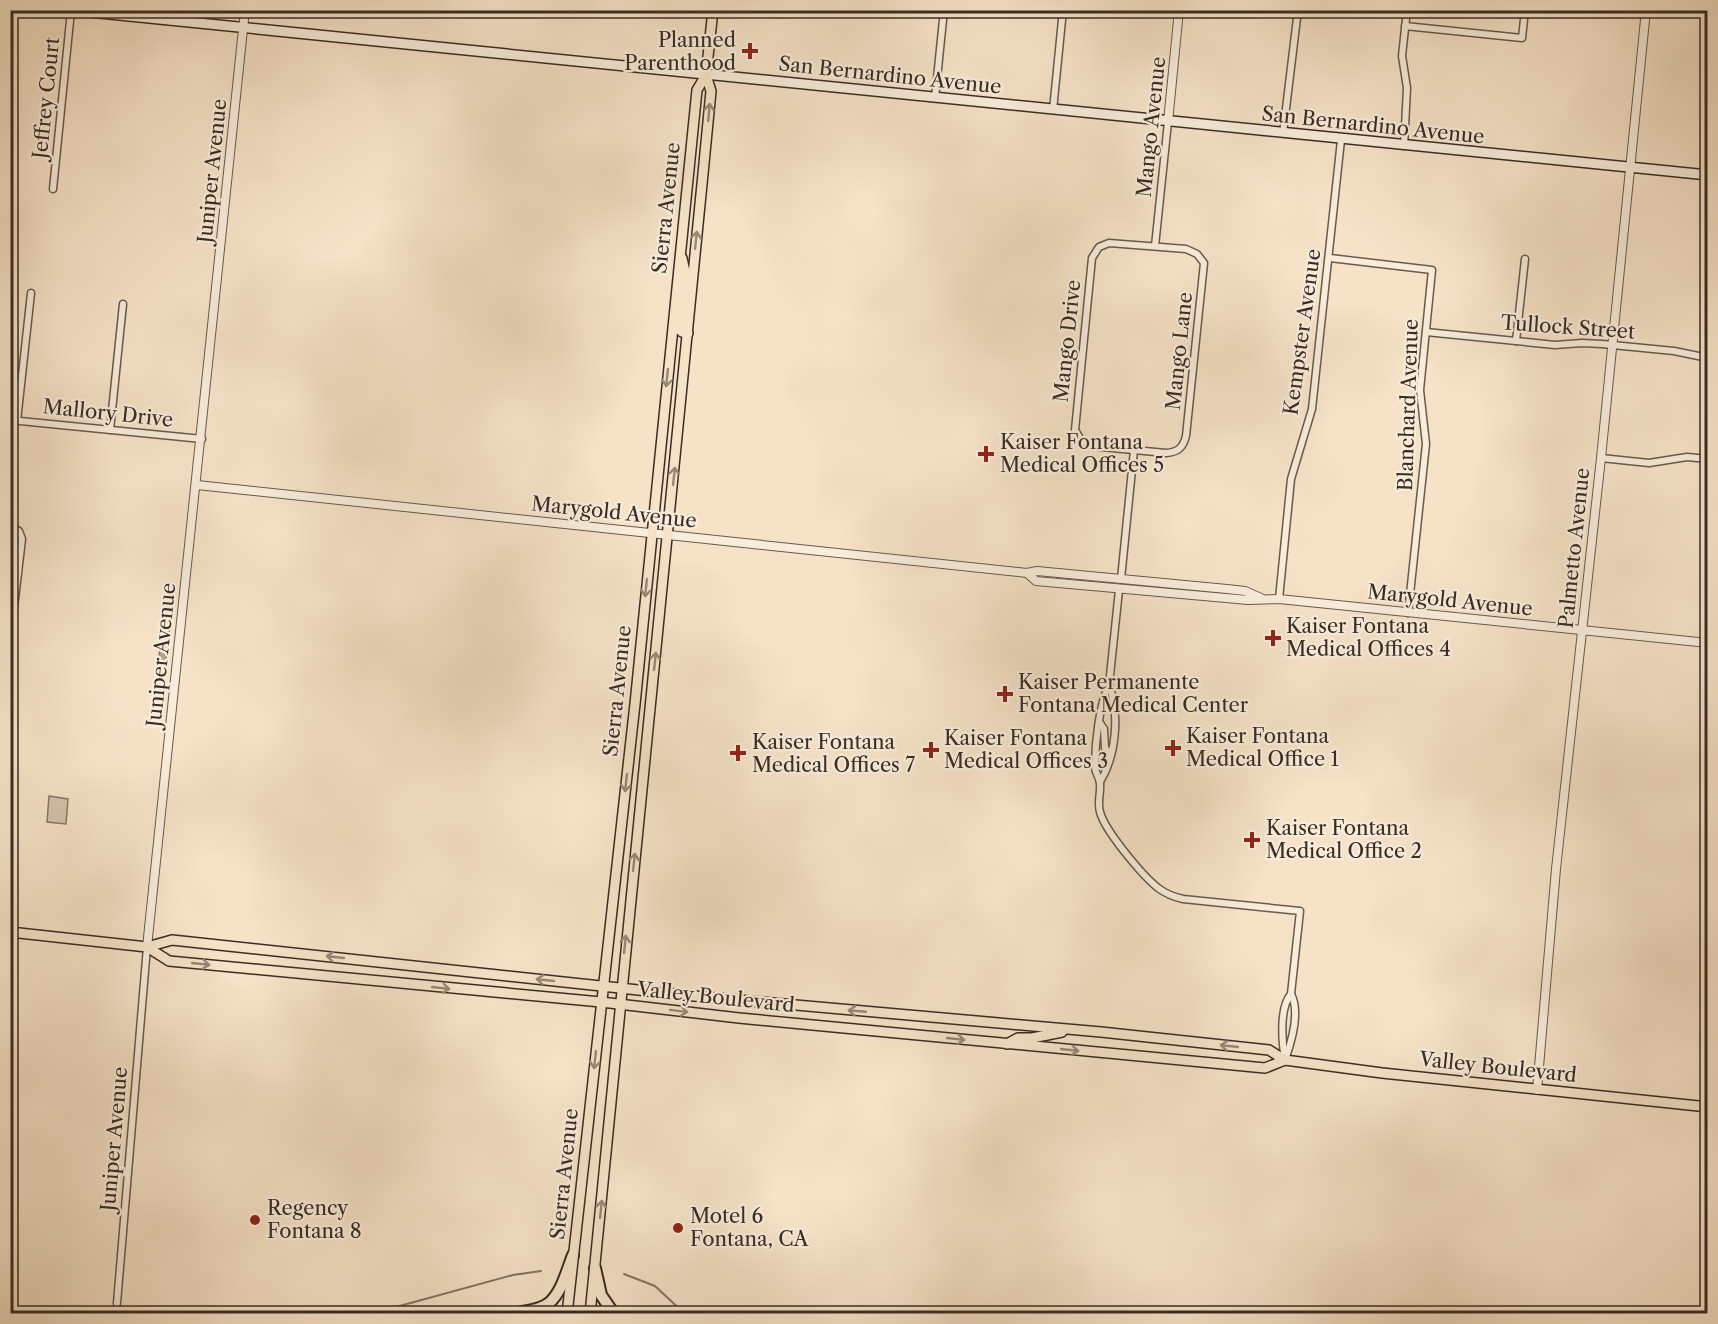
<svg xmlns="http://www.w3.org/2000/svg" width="1718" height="1324" viewBox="0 0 1718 1324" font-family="'Libre Caslon Text',serif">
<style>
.green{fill:#d5c3ab;stroke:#887867;stroke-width:1.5}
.water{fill:#b5a48f;stroke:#847464;stroke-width:1.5}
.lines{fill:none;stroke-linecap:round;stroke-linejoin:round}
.stream{stroke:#847464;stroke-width:2}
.minor-casing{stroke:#695a4c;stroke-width:9}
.tertiary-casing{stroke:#695a4c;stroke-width:10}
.secondary-casing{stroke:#3a2c23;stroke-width:12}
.primary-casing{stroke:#3a2c23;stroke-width:12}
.motorway-casing{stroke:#3a2c23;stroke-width:14}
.minor{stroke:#f8ecdb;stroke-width:6}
.tertiary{stroke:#f8ecdb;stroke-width:8}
.secondary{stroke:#f8ecdb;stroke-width:9}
.primary{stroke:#f5e2c7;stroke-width:9}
.motorway{stroke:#f5e2c7;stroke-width:10}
.oneway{stroke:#988775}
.poi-dot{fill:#8f2418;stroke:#f8ecdb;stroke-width:2}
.labels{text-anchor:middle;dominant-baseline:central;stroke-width:4.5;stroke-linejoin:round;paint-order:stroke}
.poi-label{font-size:20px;fill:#3a2c23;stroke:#f8ecdb;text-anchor:start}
.street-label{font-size:20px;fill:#3a2c23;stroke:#f8ecdb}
</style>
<rect width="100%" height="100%" fill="#f5e2c7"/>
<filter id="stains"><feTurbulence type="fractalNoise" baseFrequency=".00333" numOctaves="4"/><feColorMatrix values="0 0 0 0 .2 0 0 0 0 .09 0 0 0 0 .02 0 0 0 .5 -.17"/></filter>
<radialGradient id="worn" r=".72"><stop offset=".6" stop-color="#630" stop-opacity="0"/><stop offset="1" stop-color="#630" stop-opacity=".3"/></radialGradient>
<path class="green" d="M49 796 68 799 66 824 47 822Z"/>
<path class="water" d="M164 606H172L164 678H157Z"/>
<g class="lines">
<g class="stream">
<path d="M624 1274 655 1286 685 1314"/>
<path d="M374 1313 513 1275 541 1271"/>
</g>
<g class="minor-casing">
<g id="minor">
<path d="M1405 26 1522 38 1525 10"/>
<path d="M935 98 944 10"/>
<path d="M1053 110 1063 10"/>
<path d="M1283 133 1298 10"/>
<path d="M1404 146 1407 88 1402 56 1407 10"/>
<path d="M53 189 71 11"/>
<path d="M1109 243 1186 249 1197 254 1204 263 1186 436C1183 448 1178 452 1166 453L1091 446 1081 440 1075 430 1092 258 1099 247Z"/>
<path d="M1155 246 1168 122"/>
<path d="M1330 258 1432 270 1420 390 1426 444 1408 613"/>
<path d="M1426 332 1555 345 1582 343 1602 344 1674 351 1708 358"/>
<path d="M1516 341 1525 259"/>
<path d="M10 420 202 439"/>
<path d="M17 421 31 293"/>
<path d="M110 430 123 304"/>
<path d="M1601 458 1649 463 1687 457 1708 459"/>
<path d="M10 526 19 531 22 539 10 642"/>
<path d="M1121 579 1134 450"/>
<path d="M1119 590 1109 685C1099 705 1095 744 1095 767 1095 773 1100 778 1100 784 1101 793 1097 802 1100 812 1105 831 1142 875 1158 888 1166 894 1174 897 1183 899L1300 911 1291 994C1279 1008 1282 1042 1285 1060"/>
<path d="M1279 599 1291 479 1312 409 1341 140"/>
<path d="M1100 723 1104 729 1105 748 1111 754"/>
<path d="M1100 782C1116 756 1120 714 1109 685"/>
<path d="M1286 1057C1292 1040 1300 1011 1291 994"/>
<path d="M117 1303 147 947"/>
</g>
</g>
<g class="tertiary-casing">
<g id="tertiary">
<path d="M1168 122 1179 10"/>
<path d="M197 485 1027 573 1037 571 1227 589 1245 591 1261 598"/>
<path d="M1027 573 1036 581 1248 600 1279 599 1708 643"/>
<path d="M147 947 245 10"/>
<path d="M1537 1090 1556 869 1601 458 1646 10"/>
</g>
</g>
<g class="secondary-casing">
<path id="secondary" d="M69 10 1708 175"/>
</g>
<g class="primary-casing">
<g id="primary">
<path d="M682 258 685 272 680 330 682 332 688 333"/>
<path d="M10 932 147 947 172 940 694 996 1101 1032 1269 1050 1285 1060 1382 1073 1708 1107"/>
<path d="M147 947 169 961 601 1002 739 1018 1265 1068 1285 1060"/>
<path d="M1007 1044 1018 1038H1032L1062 1032"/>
<path d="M567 1314 635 704 697 90 706 75"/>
<path d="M590 1314 702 184 711 91 706 75 713 10"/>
</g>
</g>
<g class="motorway-casing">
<g id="motorway">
<path d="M595 1268 601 1295 614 1314"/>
<path d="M511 1314C523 1311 540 1311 549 1303 562 1292 567 1270 573 1255"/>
</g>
</g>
<use href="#minor" class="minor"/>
<use href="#tertiary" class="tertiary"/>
<use href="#secondary" class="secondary"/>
<use href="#primary" class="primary"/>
<use href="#motorway" class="motorway"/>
</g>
<defs><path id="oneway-shaft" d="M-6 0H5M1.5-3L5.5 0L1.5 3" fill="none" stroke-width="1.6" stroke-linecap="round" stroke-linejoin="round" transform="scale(1.5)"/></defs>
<g class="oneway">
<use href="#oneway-shaft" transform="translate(709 112) rotate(-85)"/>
<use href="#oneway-shaft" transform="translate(696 240) rotate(-84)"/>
<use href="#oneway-shaft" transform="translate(667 378) rotate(96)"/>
<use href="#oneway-shaft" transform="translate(674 476) rotate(-84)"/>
<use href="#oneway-shaft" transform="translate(646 588) rotate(96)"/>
<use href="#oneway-shaft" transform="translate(655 661) rotate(-84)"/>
<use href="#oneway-shaft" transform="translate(626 783) rotate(96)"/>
<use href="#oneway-shaft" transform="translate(634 862) rotate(-84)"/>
<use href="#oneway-shaft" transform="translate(625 944) rotate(-84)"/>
<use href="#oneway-shaft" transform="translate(335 957) rotate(-174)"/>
<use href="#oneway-shaft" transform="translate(201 964) rotate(6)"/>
<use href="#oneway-shaft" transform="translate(545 980) rotate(-174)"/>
<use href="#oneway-shaft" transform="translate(441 988) rotate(6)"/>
<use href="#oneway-shaft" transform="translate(679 1011) rotate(7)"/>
<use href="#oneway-shaft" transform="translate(857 1011) rotate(-175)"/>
<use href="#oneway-shaft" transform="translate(956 1039) rotate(6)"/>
<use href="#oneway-shaft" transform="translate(1229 1046) rotate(-174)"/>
<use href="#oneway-shaft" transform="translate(1070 1050) rotate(6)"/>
<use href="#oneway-shaft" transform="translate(595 1060) rotate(96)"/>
<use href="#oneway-shaft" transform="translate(601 1209) rotate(-84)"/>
</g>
<g class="poi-dot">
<path d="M747 42h6v6h6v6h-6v6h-6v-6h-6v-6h6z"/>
<path d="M983 445h6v6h6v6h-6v6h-6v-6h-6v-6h6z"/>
<path d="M1270 629h6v6h6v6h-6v6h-6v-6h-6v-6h6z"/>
<path d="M1002 685h6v6h6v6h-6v6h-6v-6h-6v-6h6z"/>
<path d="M1170 739h6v6h6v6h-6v6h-6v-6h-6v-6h6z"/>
<path d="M928 741h6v6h6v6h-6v6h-6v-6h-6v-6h6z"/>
<path d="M735 744h6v6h6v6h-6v6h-6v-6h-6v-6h6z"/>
<path d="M1249 831h6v6h6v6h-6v6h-6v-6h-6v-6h6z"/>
<circle cx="255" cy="1220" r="6"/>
<circle cx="678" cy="1228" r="6"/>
</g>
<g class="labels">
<g class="poi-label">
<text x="736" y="40" text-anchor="end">Planned<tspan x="736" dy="23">Parenthood</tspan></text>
<text x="1000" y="442">Kaiser Fontana<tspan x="1000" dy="23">Medical Offices 5</tspan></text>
<text x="1286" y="626">Kaiser Fontana<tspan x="1286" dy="23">Medical Offices 4</tspan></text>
<text x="1018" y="682">Kaiser Permanente<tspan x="1018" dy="23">Fontana Medical Center</tspan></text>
<text x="1186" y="736">Kaiser Fontana<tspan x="1186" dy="23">Medical Office 1</tspan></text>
<text x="944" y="738">Kaiser Fontana<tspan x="944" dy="23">Medical Offices 3</tspan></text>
<text x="752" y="742">Kaiser Fontana<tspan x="752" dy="23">Medical Offices 7</tspan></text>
<text x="1266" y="828">Kaiser Fontana<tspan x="1266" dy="23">Medical Office 2</tspan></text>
<text x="267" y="1208">Regency<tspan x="267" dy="23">Fontana 8</tspan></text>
<text x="690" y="1216">Motel 6<tspan x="690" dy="23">Fontana, CA</tspan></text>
</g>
<g class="street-label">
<text transform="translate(890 75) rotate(6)">San Bernardino Avenue</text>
<text transform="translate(46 98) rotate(-84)">Jeffrey Court</text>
<text transform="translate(1373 125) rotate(6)">San Bernardino Avenue</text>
<text transform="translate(1151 127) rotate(-84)">Mango Avenue</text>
<text transform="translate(212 171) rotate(-84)">Juniper Avenue</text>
<text transform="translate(666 208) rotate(-84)">Sierra Avenue</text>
<text transform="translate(1568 327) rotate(4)">Tullock Street</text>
<text transform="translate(1302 332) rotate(-82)">Kempster Avenue</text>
<text transform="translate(1067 341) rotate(-84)">Mango Drive</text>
<text transform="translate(1179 351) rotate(-84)">Mango Lane</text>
<text transform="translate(1408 405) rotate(-88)">Blanchard Avenue</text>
<text transform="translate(108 413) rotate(6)">Mallory Drive</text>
<text transform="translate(614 512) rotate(6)">Marygold Avenue</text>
<text transform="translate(1574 548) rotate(-84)">Palmetto Avenue</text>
<text transform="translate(1450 600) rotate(6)">Marygold Avenue</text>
<text transform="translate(161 655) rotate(-84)">Juniper Avenue</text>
<text transform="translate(617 691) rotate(-84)">Sierra Avenue</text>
<text transform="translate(716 997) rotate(6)">Valley Boulevard</text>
<text transform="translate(1498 1067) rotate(6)">Valley Boulevard</text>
<text transform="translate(114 1139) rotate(-85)">Juniper Avenue</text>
<text transform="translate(564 1174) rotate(-84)">Sierra Avenue</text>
</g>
</g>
<rect width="1718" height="1324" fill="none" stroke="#f5e2c7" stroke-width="36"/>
<rect x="12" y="12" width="1694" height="1300" fill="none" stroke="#3a2c23" stroke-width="3"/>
<rect x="18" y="18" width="1682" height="1288" fill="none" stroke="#3a2c23" stroke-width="1.5"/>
<rect width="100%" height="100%" filter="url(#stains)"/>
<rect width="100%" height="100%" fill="url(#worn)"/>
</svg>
